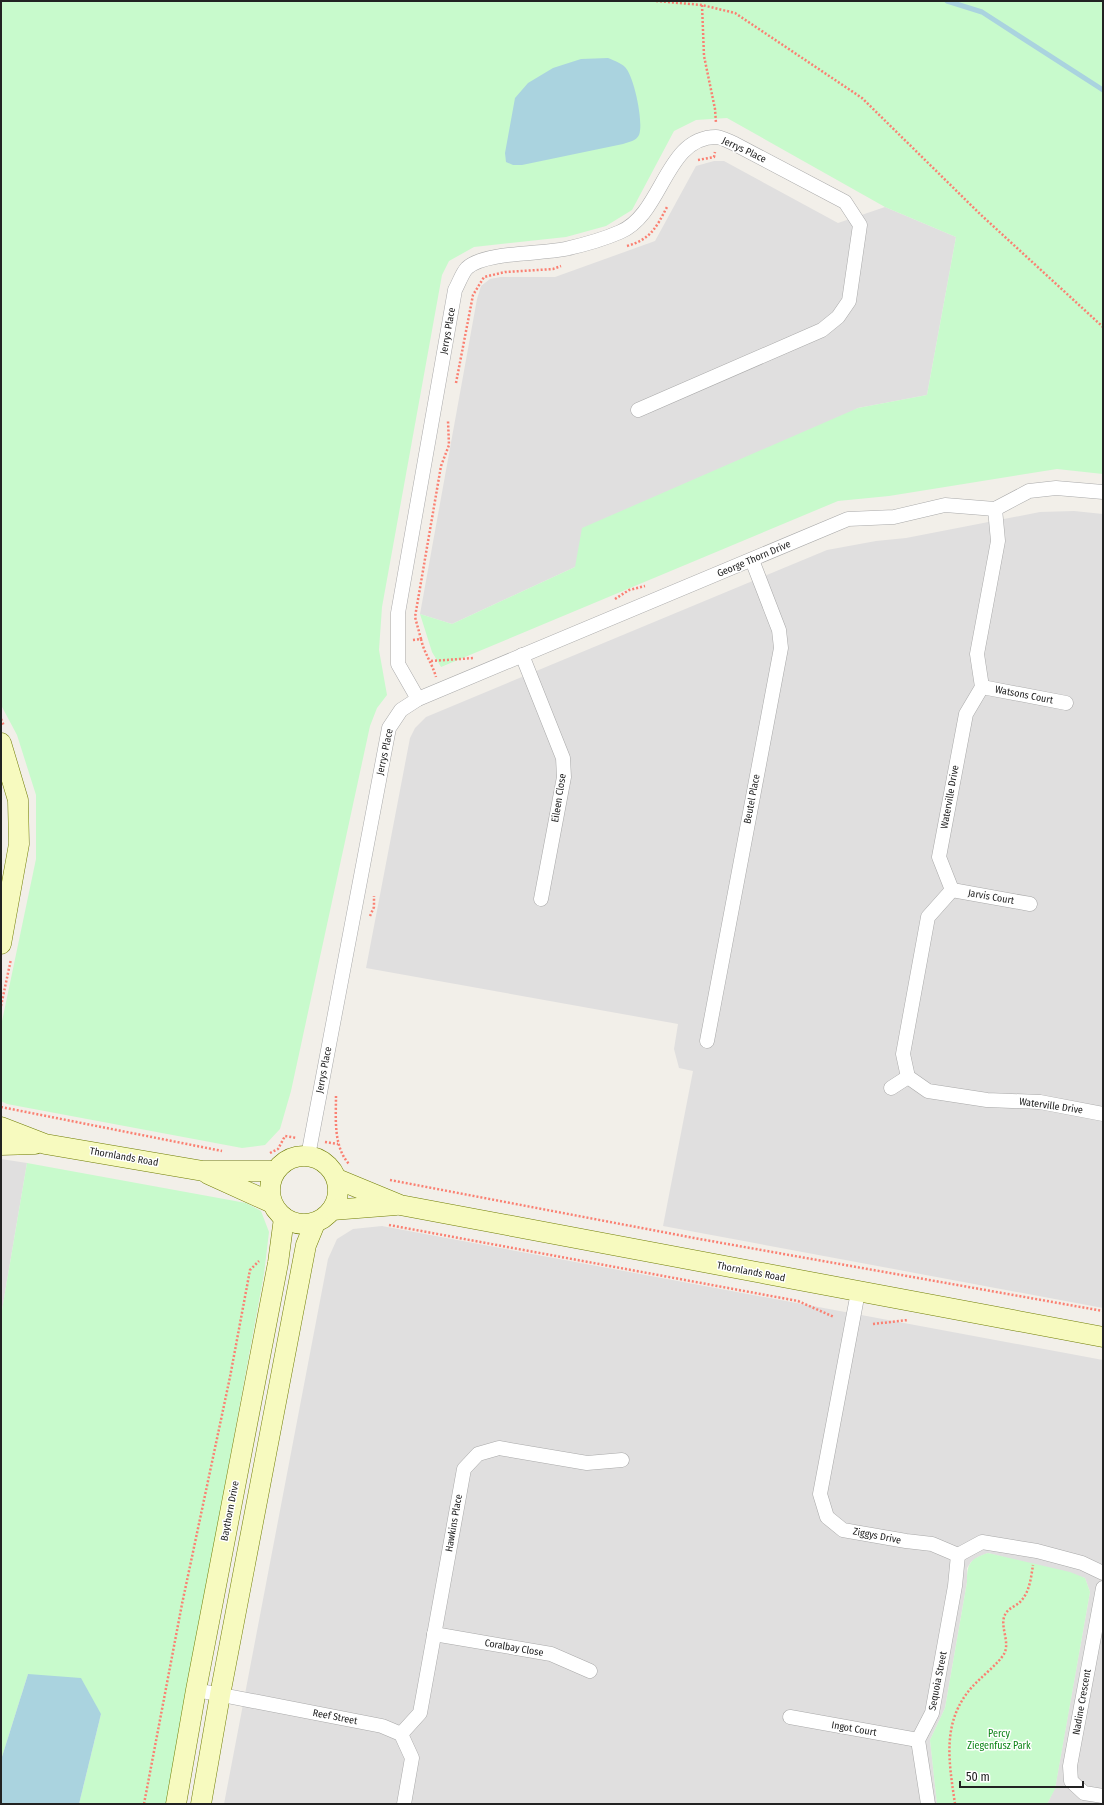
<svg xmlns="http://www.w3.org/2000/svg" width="1104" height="1805" viewBox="0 0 1104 1805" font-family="'Fira Sans Condensed',sans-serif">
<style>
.residential{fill:#e0dfdf}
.park{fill:#c8facc}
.water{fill:#aad3df}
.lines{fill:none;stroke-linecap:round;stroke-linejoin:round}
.stream{stroke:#aad3df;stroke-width:5}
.street-casing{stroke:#a9a9a9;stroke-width:15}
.secondary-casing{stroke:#707d05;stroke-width:21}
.path{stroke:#fa8072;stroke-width:2.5;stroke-dasharray:2 2;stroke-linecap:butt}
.street{stroke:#fff;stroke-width:14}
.secondary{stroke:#f7fabf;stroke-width:20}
.labels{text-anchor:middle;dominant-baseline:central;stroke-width:3;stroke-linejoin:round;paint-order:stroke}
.street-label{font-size:10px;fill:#222;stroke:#fff}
.park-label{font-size:10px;fill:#0c8416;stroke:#fff}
</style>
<rect width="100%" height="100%" fill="#f2efe9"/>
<g class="residential">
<path d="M714 161H724L838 223 885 207 956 237 927 395 858 408 575 567 452 624 420 614 477 299 481 286 490 279 501 277H555L655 241 696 166Z"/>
<path d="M1074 511 1103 514V1308L663 1226 693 1071 679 1068 674 1049 678 1024 366 968 410 738 415 728 426 717 827 550 876 541 906 538 1040 512Z"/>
<path d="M1 1159 27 1163 1 1316Z"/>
<path d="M382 1226 1103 1360V1804H1047L1055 1788 1090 1592 1085 1578 988 1553 978 1557 971 1562 967 1568V1582L945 1708 930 1740 937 1804H224L328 1259 337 1239 353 1229Z"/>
</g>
<g class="park">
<path d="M1 1H1103V474L1057 469 889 496 838 501 441 667 432 652 420 614 452 624 575 567 582 528 858 408 927 395 956 237 885 207 727 118 696 120 674 131 632 210 606 226 566 237 474 247 449 261 442 275 382 607 379 650 387 695 377 708 370 726 291 1091 280 1129 265 1145 242 1148 7 1104 1 1101V1026L36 859V795L17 735 1 705Z"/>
<path d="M27 1163 246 1203 261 1211 269 1232 264 1274 166 1804H79L101 1714 28 1674 1 1760V1316Z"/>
<path d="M988 1553 1070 1572 1085 1578 1090 1592 1055 1789 1047 1804H937L930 1740 945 1708 967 1582C967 1563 970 1559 988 1553Z"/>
</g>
<g class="water">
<path d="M608 58C613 60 621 63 625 67 634 76 644 123 639 135 636 141 629 142 623 144L522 165H513L506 162 505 153 515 98 528 83 553 68 581 59Z"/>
<path d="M28 1674 81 1678 101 1714 79 1804H1V1760Z"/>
</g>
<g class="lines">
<path class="stream" d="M947 1 982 12 1103 90"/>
<g class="street-casing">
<g id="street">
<path d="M995 509 998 541 977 654 982 687 966 714 939 857 952 890 928 917 903 1054 908 1077 928 1091 987 1100 1040 1102 1103 1114"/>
<path d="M522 655 563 758 564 777 541 899"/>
<path d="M982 687 1066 703"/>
<path d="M418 699 398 664V613L455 290C459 283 462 273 467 268 484 252 541 254 565 249 583 245 604 239 620 232 663 214 665 137 716 137 721 137 728 141 733 143L845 202 860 225 849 301 838 317 822 330 638 410"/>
<path d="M952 890 1030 904"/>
<path d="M707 1041 781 648 779 630 752 560"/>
<path d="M891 1088 908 1077"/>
<path d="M308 1156 389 728 401 710 418 699 848 519 894 517 945 505 995 509 1029 491 1056 488 1103 492"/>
<path d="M858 1292 820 1494 827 1517 843 1530 906 1541 932 1544 958 1555"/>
<path d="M958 1555 982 1542 1037 1551 1082 1563 1103 1573"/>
<path d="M1103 1588 1070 1766 1071 1781 1084 1793 1103 1796"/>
<path d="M434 1634 551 1654 590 1671"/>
<path d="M196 1690 382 1726 401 1734 412 1758 404 1804"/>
<path d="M790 1717 918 1740"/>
<path d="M401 1734 420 1713 464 1469 478 1454 499 1448 587 1463 622 1460"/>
<path d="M928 1804 918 1740 932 1713 955 1586 958 1555"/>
</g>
</g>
<g class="secondary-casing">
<g id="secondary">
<path d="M1 743 18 800 19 844 1 944"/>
<path d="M1 1127 45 1144 203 1171H275"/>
<path d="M1 1145 35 1144"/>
<circle cx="304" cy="1190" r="34"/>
<path d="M208 1174 272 1203"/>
<path d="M337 1179 400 1205 1103 1337"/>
<path d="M332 1210 396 1205"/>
<path d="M176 1804 196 1690 278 1263 284 1218"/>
<path d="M201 1804 220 1695 306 1245 315 1223"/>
</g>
</g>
<g class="path">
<path d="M656 1 702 5 735 13 862 98 980 214 1103 327"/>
<path d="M702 5 704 56 715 109 716 123"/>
<path d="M698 160 714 157 715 152"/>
<path d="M627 246C651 239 656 228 667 207"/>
<path d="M456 383 473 295 484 277 505 272 553 269 561 266"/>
<path d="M615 599 629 590 645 586"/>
<path d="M421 639 415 617 441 466 449 445 448 421"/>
<path d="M413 640 421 639C424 653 432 663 436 677"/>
<path d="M431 661 474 658"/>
<path d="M1 719 4 726"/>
<path d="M370 916 374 907V896"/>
<path d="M1 1006 11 959"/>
<path d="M336 1096C336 1118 333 1146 349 1164"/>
<path d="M1 1107 222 1151"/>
<path d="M325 1142 338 1144"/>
<path d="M270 1153 278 1149 285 1136 297 1138"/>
<path d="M390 1180 694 1238 1103 1311"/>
<path d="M389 1225 798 1301 834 1317"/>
<path d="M873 1324 908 1320"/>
<path d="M144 1804 182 1604 230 1377 250 1270 259 1261"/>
<path d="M955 1804C949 1762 941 1722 972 1687 980 1678 999 1663 1004 1654 1011 1641 998 1625 1006 1613 1009 1608 1016 1606 1020 1602 1030 1592 1031 1577 1033 1565"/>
</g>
<use href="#street" class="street"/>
<use href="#secondary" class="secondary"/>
</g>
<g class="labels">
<g class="street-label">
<text transform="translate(744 150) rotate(25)">Jerrys Place</text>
<text transform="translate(448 331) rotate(-80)">Jerrys Place</text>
<text transform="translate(754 559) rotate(-23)">George Thorn Drive</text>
<text transform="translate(1024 695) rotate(11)">Watsons Court</text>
<text transform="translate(385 752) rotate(-78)">Jerrys Place</text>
<text transform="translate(950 797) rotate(-80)">Waterville Drive</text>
<text transform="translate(559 798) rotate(-81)">Eileen Close</text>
<text transform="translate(752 799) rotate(-79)">Beutel Place</text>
<text transform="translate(991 897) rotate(10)">Jarvis Court</text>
<text transform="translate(324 1070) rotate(-79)">Jerrys Place</text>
<text transform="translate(1051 1106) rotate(8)">Waterville Drive</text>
<text transform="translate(124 1157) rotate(10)">Thornlands Road</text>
<text transform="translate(751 1272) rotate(11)">Thornlands Road</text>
<text transform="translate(230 1511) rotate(-79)">Baythorn Drive</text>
<text transform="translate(454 1523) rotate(-80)">Hawkins Place</text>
<text transform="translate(877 1536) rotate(11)">Ziggys Drive</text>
<text transform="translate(514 1648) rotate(10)">Coralbay Close</text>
<text transform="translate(938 1681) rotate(-79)">Sequoia Street</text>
<text transform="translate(1082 1702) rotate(-80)">Nadine Crescent</text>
<text transform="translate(335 1717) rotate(11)">Reef Street</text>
<text transform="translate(854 1729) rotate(10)">Ingot Court</text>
</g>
<g class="park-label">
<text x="999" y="1734">Percy<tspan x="999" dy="12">Ziegenfusz Park</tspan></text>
</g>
</g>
<rect width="1104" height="1805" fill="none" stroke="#222222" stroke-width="4"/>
<path d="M960 1781v6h123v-6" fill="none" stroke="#222222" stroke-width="2"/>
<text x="966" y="1781" font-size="12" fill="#222222" stroke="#ffffff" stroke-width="3" paint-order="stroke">50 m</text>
</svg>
